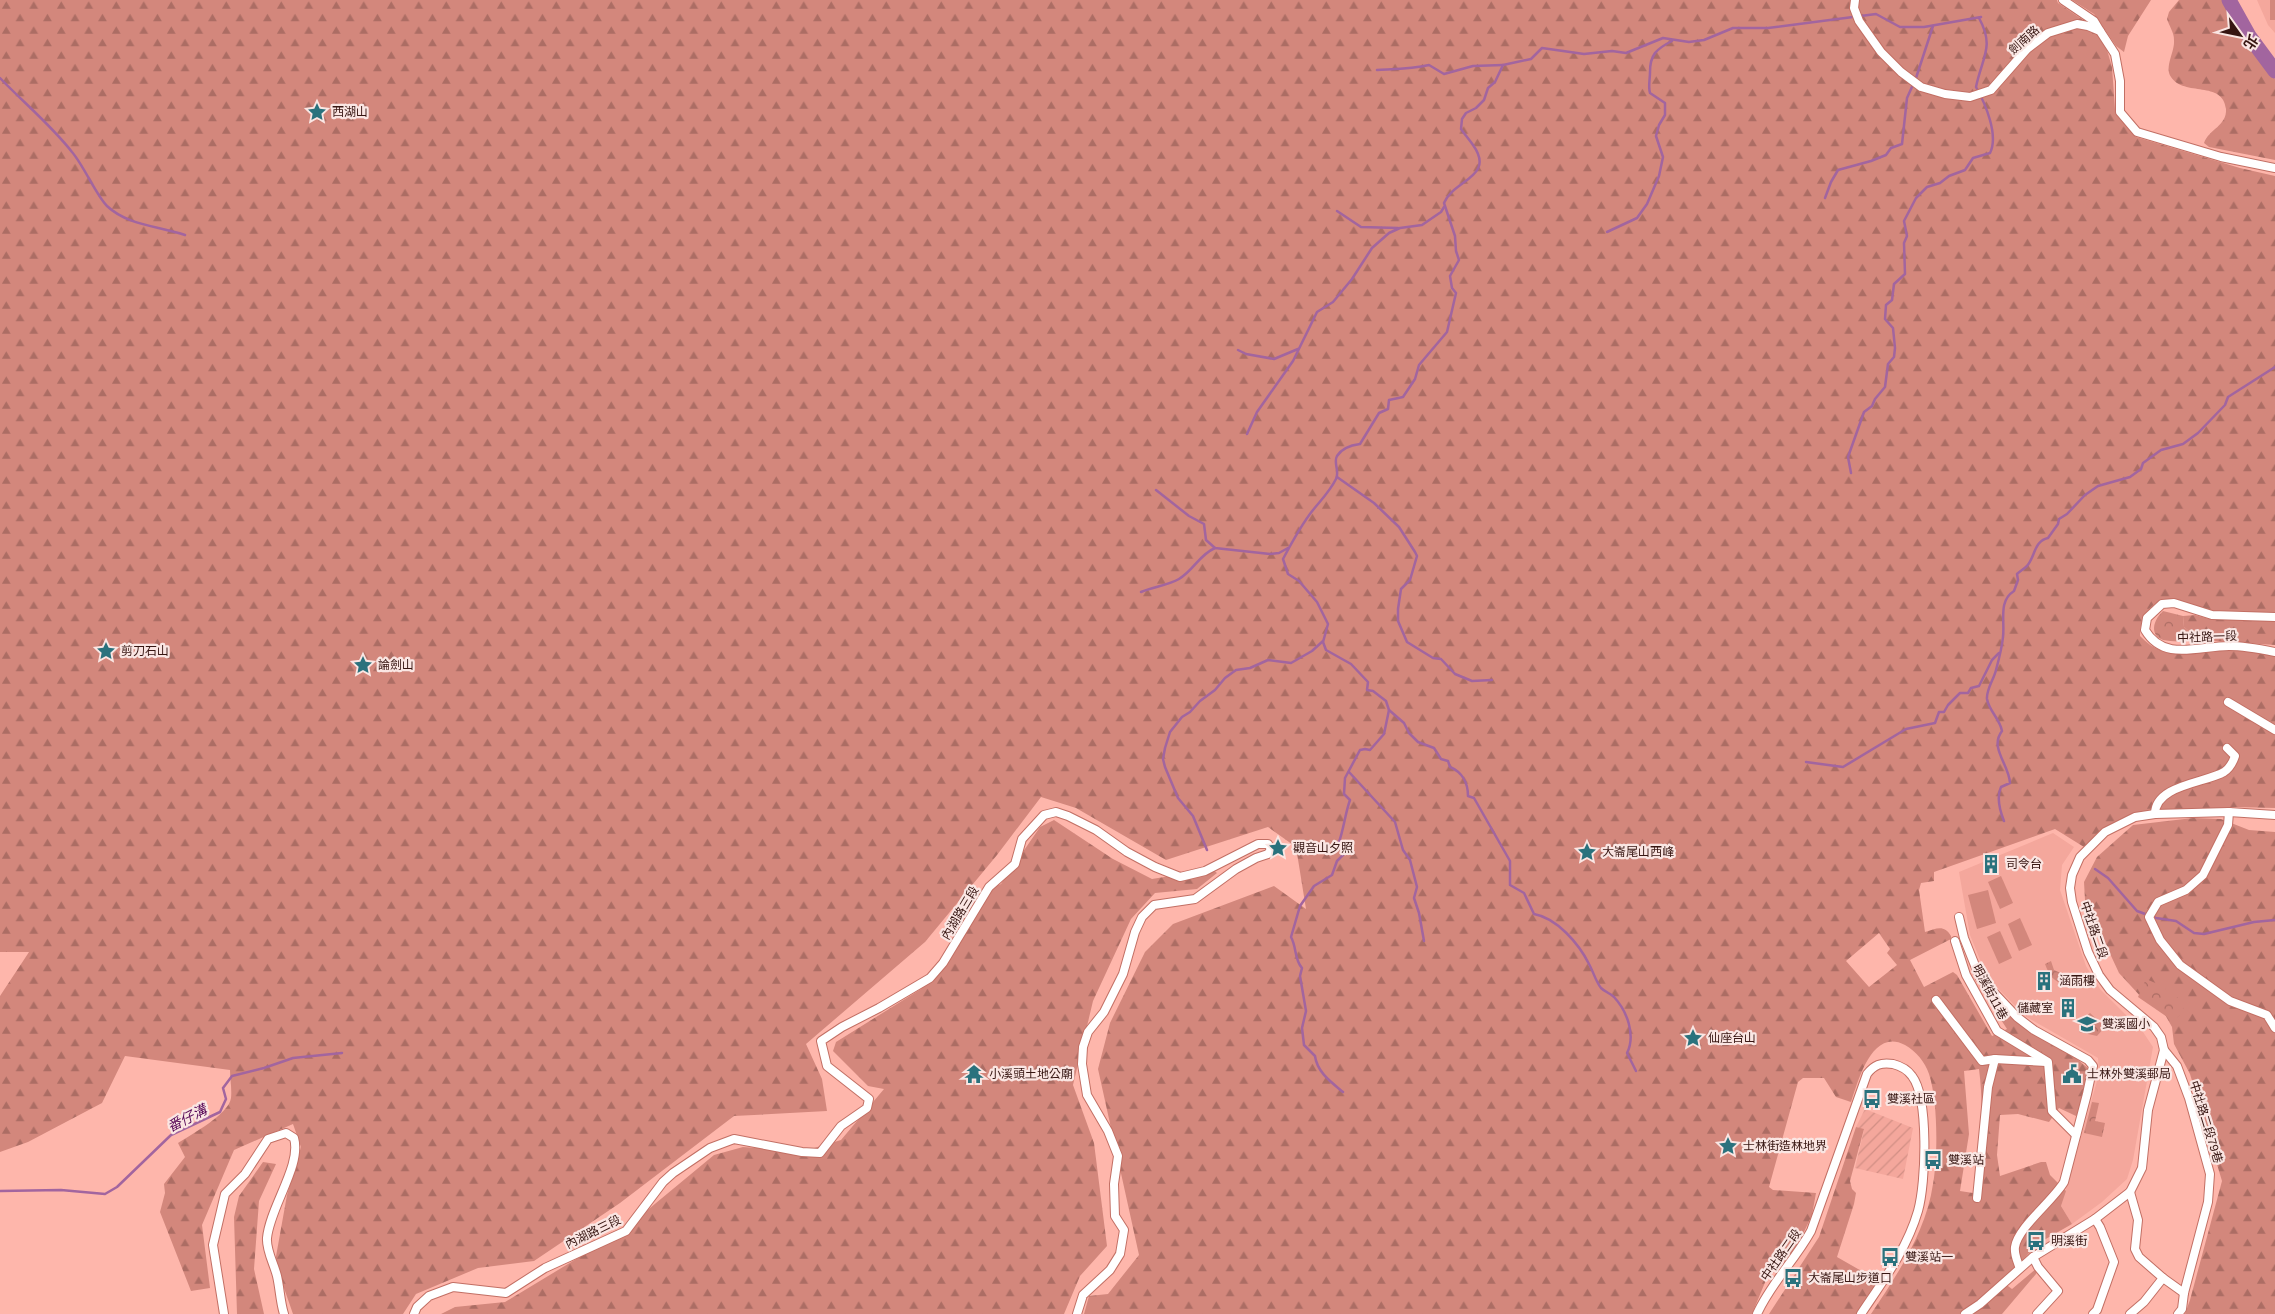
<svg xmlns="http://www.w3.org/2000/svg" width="2275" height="1314" viewBox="0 0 2275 1314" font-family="Arial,'Noto Sans TC',sans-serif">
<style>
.built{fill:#f4a79c}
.industrial{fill:url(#industrial-furrows)}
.forest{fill:url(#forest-firs);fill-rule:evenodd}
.park{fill:url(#park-crowns)}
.pitch{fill:#d3877c}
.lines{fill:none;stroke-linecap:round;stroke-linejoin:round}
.stream{stroke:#a2659f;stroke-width:2.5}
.river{stroke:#a2659f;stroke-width:15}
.minor-casing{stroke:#c26f64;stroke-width:10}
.minor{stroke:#fff;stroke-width:8}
.labels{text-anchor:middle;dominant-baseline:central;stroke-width:4.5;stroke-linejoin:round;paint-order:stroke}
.street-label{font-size:12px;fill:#361511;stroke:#fae6e3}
.poi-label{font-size:12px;fill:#361511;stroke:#fae6e3;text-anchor:start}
.water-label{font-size:14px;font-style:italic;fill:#590a59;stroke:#fae6e3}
</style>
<defs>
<pattern id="industrial-furrows" width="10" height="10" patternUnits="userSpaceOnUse" patternTransform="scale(1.25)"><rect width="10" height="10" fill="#f4a79c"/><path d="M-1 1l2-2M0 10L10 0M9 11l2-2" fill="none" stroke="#d28f85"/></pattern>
<pattern id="forest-firs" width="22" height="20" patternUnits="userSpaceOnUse" patternTransform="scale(1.25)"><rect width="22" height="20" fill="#d3877c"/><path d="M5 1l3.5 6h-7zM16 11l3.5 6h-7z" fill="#ac6d64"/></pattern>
<pattern id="park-crowns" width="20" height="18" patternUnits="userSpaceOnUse" patternTransform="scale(1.25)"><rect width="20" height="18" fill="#d3877c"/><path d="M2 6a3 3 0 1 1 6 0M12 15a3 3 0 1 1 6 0" fill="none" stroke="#ac6d64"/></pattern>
</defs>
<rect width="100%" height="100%" fill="#feb6ab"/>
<g class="built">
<path d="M2257 0H2275V33L2268 25Z"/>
<path d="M2053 833 2074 847 2062 865 2060 890 2086 966 2100 989 2143 1032 2153 1047 2133 1160 2127 1179 2102 1202 2072 1224 2061 1206 2099 1074 2098 1058 2025 1016 1987 977 1970 935 1959 872Z"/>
</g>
<path class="industrial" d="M1865 1109 1913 1128 1903 1179 1855 1168 1864 1130 1856 1127Z"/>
<g class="forest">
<path d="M0 0H2057L2058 3 2083 20 2099 37 2107 50 2112 67 2115 109 2118 117 2136 137 2240 168 2275 176V613C2255 613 2233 613 2212 611 2190 608 2165 588 2148 611 2142 619 2140 626 2140 636 2166 663 2189 651 2221 650 2239 650 2257 652 2275 656V808L2236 807 2149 813 2096 836 2084 847 2055 829 1934 872V881L1921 883 1919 890 1925 932C1936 929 1944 924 1951 936V939L1910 960 1924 987 1953 972 1957 975 1992 1036 2007 1029 1992 1006V1002L1995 1000 2070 1053 2090 1070 2078 1114 2076 1116 2059 1108 2049 1122 2018 1114 2000 1115 1997 1155 2000 1176 2041 1162H2046L2050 1175 2066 1191 2061 1206 2072 1224 2037 1244 2021 1262 1982 1299 1960 1314H1871C1897 1275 1926 1232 1933 1184 1938 1156 1938 1101 1929 1074 1925 1062 1916 1051 1905 1045 1872 1028 1859 1079 1851 1102L1836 1097 1824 1078H1803L1798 1082 1769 1187 1773 1190 1816 1193 1812 1215 1795 1251 1766 1280 1752 1314H1084L1089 1296 1108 1294 1139 1255 1098 1069 1110 1023 1145 952 1173 924 1274 886 1306 909 1296 847 1268 827 1166 860 1076 808 1041 797 997 855 925 942 806 1044 822 1079 827 1111 734 1116 620 1203 534 1261 478 1268 416 1294 403 1314H293L275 1262 287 1195 301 1147 293 1124 234 1150 202 1225 210 1288 191 1291 160 1212 165 1193 164 1184 185 1157 178 1143C192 1134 229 1114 231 1098 232 1089 230 1079 230 1070L125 1056 102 1103 28 1142 0 1152V996L29 952H0ZM1879 933 1890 949 1887 953 1897 965 1869 987 1846 961ZM1979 1069C1984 1108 1982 1155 1973 1193L1960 1191 1969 1134 1964 1071Z"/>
<path d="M2072 0H2151L2128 36 2124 52 2116 46 2094 14Z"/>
<path d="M2179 0H2223L2243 36 2275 79V160L2209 147 2204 143C2209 129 2227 126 2226 109 2223 80 2184 97 2171 77 2164 67 2175 52 2174 40 2174 32 2169 26 2167 19L2169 12Z"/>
<path d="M2195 615 2209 619 2275 620V645L2201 640 2202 633 2190 632 2184 627 2183 616Z"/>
<path d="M2193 818 2221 819 2249 830 2275 832V1314H2185L2190 1300 2222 1181 2190 1074 2174 1044 2172 1027 2163 1011 2142 998 2119 973 2085 900 2084 882 2097 857 2133 825Z"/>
<path d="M1054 820 1113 859 1152 879 1212 869 1217 873 1197 889 1155 893 1131 919 1093 1001 1073 1085 1094 1143 1107 1246 1080 1276 1064 1314H441L455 1307 505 1302 621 1232 714 1155 743 1147 804 1151 841 1140 884 1089 868 1086 833 1051 836 1042 921 989 984 891 1001 884 1040 827Z"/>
<path d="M1856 1127 1864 1129 1850 1181 1852 1189 1856 1193 1854 1204 1837 1257 1879 1281 1857 1314H1769L1819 1237Z"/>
<path d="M263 1162 276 1164 259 1201 254 1269 264 1314H237L234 1217 239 1196Z"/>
<path d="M2037 1268 2038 1270 2036 1274 2002 1314H1968L2004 1283 2012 1289Z"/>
</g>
<g class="park">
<path d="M2163 611 2183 616 2184 627 2190 632 2202 633 2201 640C2191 641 2180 642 2170 641 2149 640 2151 622 2163 611Z"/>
<path d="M2051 961 2054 970 2069 977 2068 983C2055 985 2049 975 2045 964Z"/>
<path d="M2146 979 2160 985 2185 1003 2181 1014 2173 1021 2138 997Z"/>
<path d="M2090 1013 2105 1027 2097 1036 2079 1032 2080 1022Z"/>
<path d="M2092 1102 2099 1103 2095 1121 2105 1123 2102 1137 2084 1133Z"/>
</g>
<g class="pitch">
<rect x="2270" y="0" width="5" height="20"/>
<path d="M2001 876 2013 903 2000 909 1988 882Z"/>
<path d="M1988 890 1996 923 1977 929 1968 895Z"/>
<path d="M2020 918 2032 945 2019 951 2008 924Z"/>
<path d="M2000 931 2012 958 1999 964 1987 937Z"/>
</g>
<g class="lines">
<g class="stream">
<path d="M1377 70C1395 69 1412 69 1429 65L1444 74 1473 66 1503 65"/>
<path d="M0 78C24 103 51 125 72 152 84 166 96 195 107 206 128 226 160 226 185 235"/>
<path d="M1825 198 1831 182 1838 170 1871 161 1886 155 1891 148 1902 144 1907 98 1916 78 1933 26"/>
<path d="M1337 211 1361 227 1398 228"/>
<path d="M1607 232 1637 218 1647 204 1659 176 1663 157 1656 136 1659 125 1665 115V103L1650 93C1648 86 1650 80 1650 72 1650 55 1656 49 1672 41"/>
<path d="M1238 350 1246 354 1274 359 1298 349"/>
<path d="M1247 434 1257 412 1293 361 1317 312 1333 302 1352 279 1372 248 1389 233 1400 228 1422 225 1441 212 1444 207"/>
<path d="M1851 473 1848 457 1864 412 1872 406 1875 399 1885 387 1888 364 1894 357 1895 348 1893 328 1885 319 1886 305 1892 300 1894 284 1905 274 1904 243 1907 236 1904 221 1916 198 1927 187 1940 183 1949 176 1965 170 1973 158 1990 153C1999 135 1985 103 1976 87 1982 57 1995 47 1979 18"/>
<path d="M1337 477 1374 503 1399 527 1415 552 1417 556 1410 580 1401 589 1398 609V621L1407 642 1433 658 1441 659 1455 674 1472 681 1492 680"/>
<path d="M1156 490 1189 516 1204 524 1206 540 1215 548 1270 554 1279 553 1288 548"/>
<path d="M1141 592C1153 587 1169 585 1179 579 1194 570 1199 555 1215 548"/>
<path d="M1806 762 1843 767 1906 729 1935 723 1939 712H1944L1948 705 1960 693H1968L1971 688 1979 686 1992 660 1999 653"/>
<path d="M1349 772 1395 822 1403 850 1410 860 1417 887 1414 898 1419 913 1424 941"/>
<path d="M2004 821C2000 811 1996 798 2001 787L2010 783C2009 764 1989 748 2002 731 2000 719 1989 711 1987 699 1986 690 1994 679 1996 670 1999 659 2002 647 2003 637 2005 621 1998 601 2014 591L2018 580 2017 574C2020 571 2024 569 2027 566 2035 557 2034 541 2048 538L2058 524 2059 519 2067 514 2085 495 2098 486 2130 477 2141 469 2143 463 2161 450 2183 444 2198 433 2225 405 2228 397 2275 367"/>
<path d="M1207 850 1193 816 1178 798 1165 767 1163 759 1165 748 1170 732 1182 717 1190 712 1200 701 1215 690 1225 678 1236 670 1250 668 1268 660 1291 663 1312 651 1323 641"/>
<path d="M2095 869 2108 878 2137 911 2156 918 2176 921 2194 933 2204 934 2254 922 2275 920"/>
<path d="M1636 1071 1627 1053C1636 1035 1627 1011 1614 997 1610 993 1605 992 1601 988 1596 982 1593 971 1589 964 1579 944 1557 918 1534 914L1524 893 1510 885V861L1474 798 1468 796C1468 783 1462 772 1450 767L1448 761 1441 759 1434 748 1418 742 1409 733 1404 723 1389 710 1386 701 1373 691 1367 690 1368 682 1351 664 1326 650 1323 642 1328 624 1317 602 1299 581 1288 574 1283 559C1292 542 1301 525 1313 510 1322 499 1330 491 1336 479 1340 471 1333 463 1337 456 1342 448 1352 445 1360 444L1379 413 1388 409 1389 400 1403 397 1415 379 1419 365 1447 332 1456 293 1452 288 1450 276 1459 260 1456 251 1455 236 1444 203C1453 180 1496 177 1473 145 1469 139 1465 135 1461 129L1462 119 1466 113 1476 108 1484 100 1488 88 1495 82 1503 65 1531 59 1542 48 1584 54 1612 51 1626 53 1663 38 1689 42 1704 40 1733 28H1768L1876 14 1900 27H1924L1981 17"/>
<path d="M1343 1092C1331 1082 1317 1072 1315 1056L1304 1045 1302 1028 1306 1011 1300 976 1302 968C1294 959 1297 948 1291 937L1300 906 1314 886 1332 875 1337 861 1344 854 1339 842C1344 828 1345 814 1350 800L1344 794 1345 778 1360 750 1365 749 1370 750 1384 734 1389 710"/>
<path d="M0 1191 61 1190 105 1194 117 1187 171 1135 220 1112 226 1099 223 1088 232 1076 264 1068 293 1058 342 1053"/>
</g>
<path class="river" d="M2229 0 2249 36 2275 71"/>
<g class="minor-casing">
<g id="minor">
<path d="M1855 0 1854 8 1859 21 1881 52 1901 72 1921 87 1945 94 1970 97 1991 90 2027 49 2048 33 2077 24 2088 26 2100 31 2115 54 2120 81V112L2137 132 2221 157 2275 168"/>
<path d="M2063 0 2094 21 2100 31"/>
<path d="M2275 617 2212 615 2174 603 2162 604 2147 618 2145 630C2164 662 2198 646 2229 646 2245 646 2260 649 2275 652"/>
<path d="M2228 702 2275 730"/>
<path d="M2229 812 2228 825 2203 875 2186 890 2158 902 2149 917 2160 940 2180 965 2230 1001 2267 1015 2275 1028"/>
<path d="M2155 814C2155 785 2205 783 2224 772 2230 768 2233 762 2235 756L2227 748"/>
<path d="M1959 917 1964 938 1980 978 2017 1017 2034 1030 2088 1060 2093 1066 2087 1094 2064 1182C2053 1201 2018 1227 2015 1247 2014 1254 2017 1260 2019 1266"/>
<path d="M1955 941 1966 975 1997 1031 2048 1062 2052 1111 2076 1135"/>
<path d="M1936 1000 1982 1061 1995 1059 2046 1062"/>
<path d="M2164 1050 2177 1066 2189 1098 2210 1174 2208 1202 2184 1293 2182 1309 2178 1314"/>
<path d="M2130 1192 2138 1220 2135 1249 2139 1257 2163 1278 2184 1293"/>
<path d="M1977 1198 1988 1087 1995 1059"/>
<path d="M2033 1257 2038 1267 2058 1291 2037 1314"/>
<path d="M224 1314 213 1245 225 1194 245 1174 268 1139 286 1133 294 1138C302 1165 270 1207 267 1238 266 1250 274 1264 277 1276 280 1289 280 1301 284 1314"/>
<path d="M414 1314 417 1307 429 1296 453 1287 506 1293 545 1268 626 1231 663 1182 673 1173 710 1148 734 1139 802 1152 820 1153 841 1126 867 1108 869 1099 827 1066 821 1041 842 1027 879 1008 930 978 943 963 989 887 1015 864 1022 839 1044 815 1056 812 1068 816 1096 830 1127 852 1155 867 1180 877 1205 871 1258 844H1268L1271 849 1268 854 1256 858 1236 869 1195 899 1154 905 1142 917 1135 932 1123 974 1104 1012 1088 1032 1083 1047 1082 1064 1087 1095 1108 1131 1118 1156 1114 1184 1115 1216 1124 1230 1120 1254 1110 1270 1083 1295 1077 1314"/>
<path d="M1757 1314C1771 1283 1795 1260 1811 1231L1867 1074C1874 1065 1881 1062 1893 1064 1901 1066 1907 1069 1912 1076 1929 1098 1926 1183 1918 1211 1907 1249 1883 1281 1861 1314"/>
<path d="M1965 1314 1980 1304 2033 1257 2095 1219 2130 1192 2142 1168 2148 1110 2164 1050 2161 1037 2154 1027 2110 990 2099 975 2088 952 2072 902 2070 888 2072 875 2080 857 2105 832 2135 817 2155 814 2229 812 2275 815"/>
<path d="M2093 1314 2097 1310 2114 1262 2100 1227 2095 1219"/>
<path d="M2130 1314 2144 1302 2163 1278"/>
</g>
</g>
<use href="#minor" class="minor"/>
</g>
<defs>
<g id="sight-bare" transform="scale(1.5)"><path d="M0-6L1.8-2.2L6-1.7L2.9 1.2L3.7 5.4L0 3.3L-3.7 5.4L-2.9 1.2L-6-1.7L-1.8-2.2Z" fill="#2a727d" stroke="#fae6e3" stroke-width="2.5" paint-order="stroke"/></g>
<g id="building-bare" transform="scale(1.5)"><path d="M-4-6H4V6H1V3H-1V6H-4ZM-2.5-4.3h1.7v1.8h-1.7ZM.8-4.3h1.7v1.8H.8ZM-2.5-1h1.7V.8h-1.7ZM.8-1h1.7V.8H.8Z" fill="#2a727d" stroke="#fae6e3" stroke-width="2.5" paint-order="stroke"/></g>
<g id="school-bare" transform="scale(1.5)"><path d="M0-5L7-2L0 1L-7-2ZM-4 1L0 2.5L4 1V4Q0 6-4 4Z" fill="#2a727d" stroke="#fae6e3" stroke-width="2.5" paint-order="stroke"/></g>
<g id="temple-bare" transform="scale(1.5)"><path d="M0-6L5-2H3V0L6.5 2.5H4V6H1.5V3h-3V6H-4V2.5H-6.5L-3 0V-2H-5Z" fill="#2a727d" stroke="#fae6e3" stroke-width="2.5" paint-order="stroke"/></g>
<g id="civic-bare" transform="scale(1.5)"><path d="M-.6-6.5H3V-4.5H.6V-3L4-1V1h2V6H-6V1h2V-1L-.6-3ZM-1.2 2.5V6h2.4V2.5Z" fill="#2a727d" stroke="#fae6e3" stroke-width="2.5" paint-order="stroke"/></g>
<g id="bus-bare" transform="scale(1.5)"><path d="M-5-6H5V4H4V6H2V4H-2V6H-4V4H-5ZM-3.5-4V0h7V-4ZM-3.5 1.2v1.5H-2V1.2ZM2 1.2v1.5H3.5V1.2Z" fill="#2a727d" stroke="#fae6e3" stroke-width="2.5" paint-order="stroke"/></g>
</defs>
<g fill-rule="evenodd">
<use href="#sight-bare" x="317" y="112"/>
<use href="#sight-bare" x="106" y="651"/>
<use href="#sight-bare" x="363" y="665"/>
<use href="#sight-bare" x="1278" y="848"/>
<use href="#sight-bare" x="1587" y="852"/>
<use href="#building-bare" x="1991" y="864"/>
<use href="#building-bare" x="2044" y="981"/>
<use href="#building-bare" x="2068" y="1008"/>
<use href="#school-bare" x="2087" y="1024"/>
<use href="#sight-bare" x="1693" y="1038"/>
<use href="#temple-bare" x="974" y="1074"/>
<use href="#civic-bare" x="2072" y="1074"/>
<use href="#bus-bare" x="1872" y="1099"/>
<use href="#sight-bare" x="1728" y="1146"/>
<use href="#bus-bare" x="1933" y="1160"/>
<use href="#bus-bare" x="2036" y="1241"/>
<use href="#bus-bare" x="1890" y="1257"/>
<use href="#bus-bare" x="1793" y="1278"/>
</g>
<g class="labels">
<g class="street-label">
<text transform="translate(2024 40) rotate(-42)">劍南路</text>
<text transform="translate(2207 637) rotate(-2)">中社路一段</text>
<text transform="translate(960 913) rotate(-59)">內湖路三段</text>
<text transform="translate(2094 930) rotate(71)">中社路二段</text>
<text transform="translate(1990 992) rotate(62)">明溪街11巷</text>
<text transform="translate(2206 1122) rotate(73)">中社路二段79巷</text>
<text transform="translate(593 1232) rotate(-26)">內湖路三段</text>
<text transform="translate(1781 1255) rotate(-55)">中社路二段</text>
</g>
<g class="poi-label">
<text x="332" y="112">西湖山</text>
<text x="121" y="651">剪刀石山</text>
<text x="378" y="665">論劍山</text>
<text x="1293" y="848">觀音山夕照</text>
<text x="1602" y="852">大崙尾山西峰</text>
<text x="2006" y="864">司令台</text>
<text x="2059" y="981">涵雨樓</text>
<text x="2053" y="1008" text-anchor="end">儲藏室</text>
<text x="2102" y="1024">雙溪國小</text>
<text x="1708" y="1038">仙座台山</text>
<text x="989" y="1074">小溪頭土地公廟</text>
<text x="2087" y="1074">士林外雙溪郵局</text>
<text x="1887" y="1099">雙溪社區</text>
<text x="1743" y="1146">士林街造林地界</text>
<text x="1948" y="1160">雙溪站</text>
<text x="2051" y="1241">明溪街</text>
<text x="1905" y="1257">雙溪站一</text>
<text x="1808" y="1278">大崙尾山步道口</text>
</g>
<g class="water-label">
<text transform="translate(187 1118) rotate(-27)">番仔溝</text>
</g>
</g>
<g transform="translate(2240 35) rotate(123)" stroke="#fae6e3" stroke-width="4" paint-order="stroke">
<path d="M0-4L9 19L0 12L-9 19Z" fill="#361511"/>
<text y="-8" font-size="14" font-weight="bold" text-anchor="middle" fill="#361511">北</text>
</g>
</svg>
